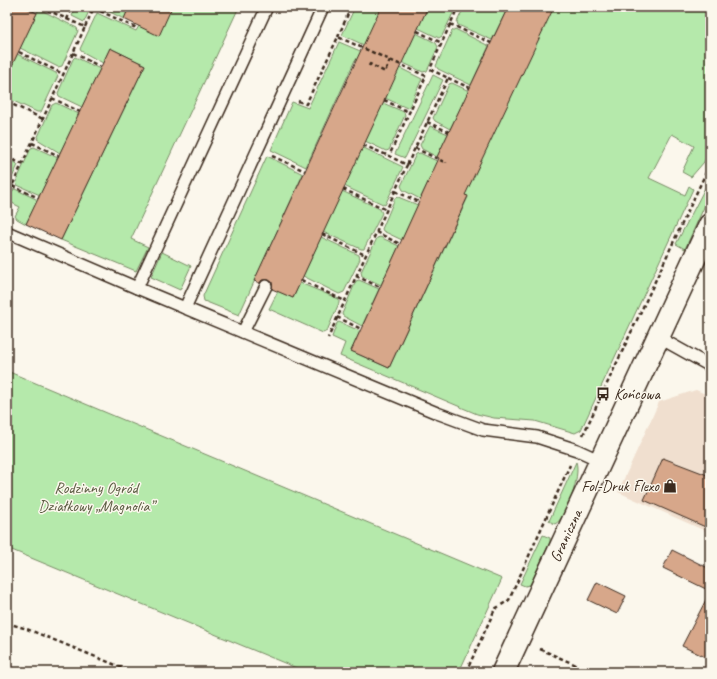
<svg xmlns="http://www.w3.org/2000/svg" width="717" height="679" viewBox="0 0 717 679" font-family="Caveat,sans-serif">
<style>
.built{fill:#f0dfcf}
.green{fill:#b5e9ab;stroke:#788a64}
.building{fill:#d7a78a;stroke:#3b2a1e}
.lines{fill:none;stroke-linecap:round;stroke-linejoin:round}
.service-casing{stroke:#3b2a1e;stroke-width:14}
.tertiary-casing{stroke:#3b2a1e;stroke-width:25}
.path{stroke:#3b2a1e;stroke-width:2.5;stroke-dasharray:4 3;stroke-linecap:butt}
.service{stroke:#fbf7ec;stroke-width:11}
.tertiary{stroke:#fbf7ec;stroke-width:22}
.labels{text-anchor:middle;dominant-baseline:central;stroke-width:3;stroke-linejoin:round;paint-order:stroke}
.poi-label{font-size:16px;fill:#3b2a1e;stroke:#fbf7ec;text-anchor:start}
.park-label{font-size:16px;fill:#5a5a41;stroke:#fbf7ec}
.street-label{font-size:16px;fill:#3b2a1e;stroke:#fbf7ec}
</style>
<rect width="100%" height="100%" fill="#fbf7ec"/>
<filter id="ink" filterUnits="userSpaceOnUse"><feTurbulence type="fractalNoise" baseFrequency=".025" numOctaves="2"/><feDisplacementMap in="SourceGraphic" scale="8" xChannelSelector="R" yChannelSelector="G"/><feConvolveMatrix kernelMatrix="1 2 1 2 8 2 1 2 1" color-interpolation-filters="sRGB"/></filter>
<g filter="url(#ink)">
<path class="built" d="M696 390 710 396V533L618 492 659 402Z"/>
<g class="green">
<path d="M76 7H91L84 22 72 16Z"/>
<path d="M100 7H129L124 19Z"/>
<path d="M172 7H239L131 239 148 247 136 271 61 240 145 65 110 48 103 63 81 51 80 49 97 13 136 31 139 26Z"/>
<path d="M355 7H381L416 33 436 43 438 47 427 71 423 72 342 35Z"/>
<path d="M428 7H456L442 36 439 38 418 28Z"/>
<path d="M464 7H508L492 40 458 25 457 22Z"/>
<path d="M554 7H710V149L704 162 691 177 682 172 694 146 672 134 649 178 685 195 689 186 693 189 581 430 575 433 535 421 494 418 477 414 340 356 345 343 332 337 337 323 339 322 360 331 351 351 389 368 468 197 430 179 420 199 403 190 401 186 416 154 420 153 447 166Z"/>
<path d="M39 9 77 28 78 31 62 66 58 67 20 48Z"/>
<path d="M455 29 489 46 471 85 438 69 436 66 452 31Z"/>
<path d="M339 42 384 61 365 65 355 60 306 167 271 150 292 102 308 108Z"/>
<path d="M17 54 56 73 58 76 41 112H37L7 98V77Z"/>
<path d="M75 57 100 69 82 107 59 96 58 93 73 59Z"/>
<path d="M394 65 422 79 409 107 407 108 385 98Z"/>
<path d="M433 75 443 80 405 158 395 154Z"/>
<path d="M452 83 469 91 450 129 435 121 433 118 449 84Z"/>
<path d="M56 103 79 114 60 153 37 139 52 105Z"/>
<path d="M383 103 404 112 405 115 389 150 386 151 365 141Z"/>
<path d="M430 126 448 134 437 157 422 149 420 145Z"/>
<path d="M34 147 58 158 40 195 17 185 16 182 31 148Z"/>
<path d="M362 147 403 167 385 205 344 186Z"/>
<path d="M267 156 303 174 239 315 204 301 203 296Z"/>
<path d="M7 159 16 163 18 165 7 188Z"/>
<path d="M706 186 709 188 710 194 685 249 676 244Z"/>
<path d="M15 189 38 200 26 224 17 219 15 216 20 207 8 201 13 190Z"/>
<path d="M342 191 380 209 382 213 364 249H361L323 232Z"/>
<path d="M398 197 418 205 402 240 383 231 382 229 395 198Z"/>
<path d="M321 237 359 255 360 259 344 292 339 294 303 276Z"/>
<path d="M380 237 399 246 381 285 362 276 361 272 377 238Z"/>
<path d="M162 252 191 266 180 290 151 277Z"/>
<path d="M359 280 379 289 362 326 343 316 342 314 356 281Z"/>
<path d="M300 283 339 299V303L327 331 323 333 269 309 278 291 293 298Z"/>
<path d="M7 371 502 579 459 672H306L7 548Z"/>
<path d="M576 462C581 475 567 518 555 524L549 521Z"/>
<path d="M543 535 550 538V542L530 585 525 586 520 584Z"/>
</g>
<g class="building">
<path d="M7 7H24L37 13 7 76Z"/>
<path d="M129 7H172L159 36 124 19Z"/>
<path d="M381 7H428L293 298 272 289V282L269 280H262L260 283 254 281Z"/>
<path d="M508 7H554L465 195 468 196 389 368 351 351 439 158 437 157Z"/>
<path d="M110 48 145 65 61 240 26 224Z"/>
<path d="M663 458 710 476V529L644 500Z"/>
<path d="M672 550 710 569V591L663 568Z"/>
<path d="M597 582 626 596 617 614 588 600Z"/>
<path d="M710 592V647L705 657 682 646Z"/>
</g>
<g class="lines">
<g class="service-casing">
<g id="service">
<path d="M267 7 137 288 437 413 483 430 537 437 577 450 601 461"/>
<path d="M7 232 137 288"/>
<path d="M185 308 323 7"/>
<path d="M243 332 266 286"/>
<path d="M658 337 710 366"/>
</g>
</g>
<g class="tertiary-casing">
<g id="tertiary">
<path id="s1" d="M503 672 710 225"/>
</g>
</g>
<g class="path">
<path d="M41 7 67 19 73 7"/>
<path d="M94 8 134 27 136 24"/>
<path d="M450 24 491 43"/>
<path d="M85 27 94 7"/>
<path d="M417 31 442 43"/>
<path d="M338 37 351 7"/>
<path d="M19 52 63 74"/>
<path d="M73 53 101 67"/>
<path d="M369 66 370 64 385 72 390 60"/>
<path d="M448 78 470 88"/>
<path d="M52 98 80 112"/>
<path d="M384 100 409 112"/>
<path d="M298 101 306 104 338 37 426 76 389 156 407 165 328 338"/>
<path d="M7 102 43 119"/>
<path d="M427 122 449 132"/>
<path d="M32 143 59 156"/>
<path d="M363 145 389 156"/>
<path d="M415 148 446 163V162"/>
<path d="M272 156 305 171"/>
<path d="M7 157 22 164"/>
<path d="M407 165 448 78 430 69 458 7"/>
<path d="M12 186 39 198"/>
<path d="M343 189 387 210"/>
<path d="M395 191 419 202"/>
<path d="M7 197 85 27 67 19"/>
<path d="M376 232 400 244"/>
<path d="M322 234 365 255"/>
<path d="M356 276 380 287"/>
<path d="M301 280 345 301"/>
<path d="M337 317 361 329"/>
<path d="M583 435 710 164"/>
<path d="M7 623 27 629 133 672"/>
<path d="M540 649 592 672"/>
<path d="M466 672 495 609 509 600 570 465"/>
</g>
<use href="#service" class="service"/>
<use href="#tertiary" class="tertiary"/>
</g>
</g>
<defs>
<g id="bus-bare" transform="scale(1.08)"><path d="M-5-6H5V4H4V6H2V4H-2V6H-4V4H-5ZM-3.5-4V0h7V-4ZM-3.5 1.2v1.5H-2V1.2ZM2 1.2v1.5H3.5V1.2Z" fill="#3b2a1e" stroke="#fbf7ec" stroke-width="2.5" paint-order="stroke"/></g>
<g id="shop-bare" transform="scale(1.08)"><path d="M-5-2.5h2.3a2.7 3.5 0 0 1 5.4 0H5L5.5 6h-11ZM-1.5-2.5h3a1.5 2.3 0 0 0-3 0Z" fill="#3b2a1e" stroke="#fbf7ec" stroke-width="2.5" paint-order="stroke"/></g>
</defs>
<g fill-rule="evenodd">
<use href="#bus-bare" x="603" y="394"/>
<use href="#shop-bare" x="670" y="486"/>
</g>
<g class="labels">
<g class="poi-label">
<text x="614" y="394">Końcowa</text>
<text x="659" y="486" text-anchor="end">Fol-Druk Flexo</text>
</g>
<g class="park-label">
<text x="96" y="488">Rodzinny Ogród<tspan x="96" dy="18">Działkowy „Magnolia”</tspan></text>
</g>
<g class="street-label">
<text stroke="none"><textPath href="#s1" startOffset="150">Graniczna</textPath></text>
</g>
</g>
<rect width="717" height="679" fill="none" stroke="#fbf7ec" stroke-width="24"/>
<rect x="12" y="12" width="693" height="655" fill="none" stroke="#3b2a1e" stroke-width="1.5" filter="url(#ink)"/>
</svg>
